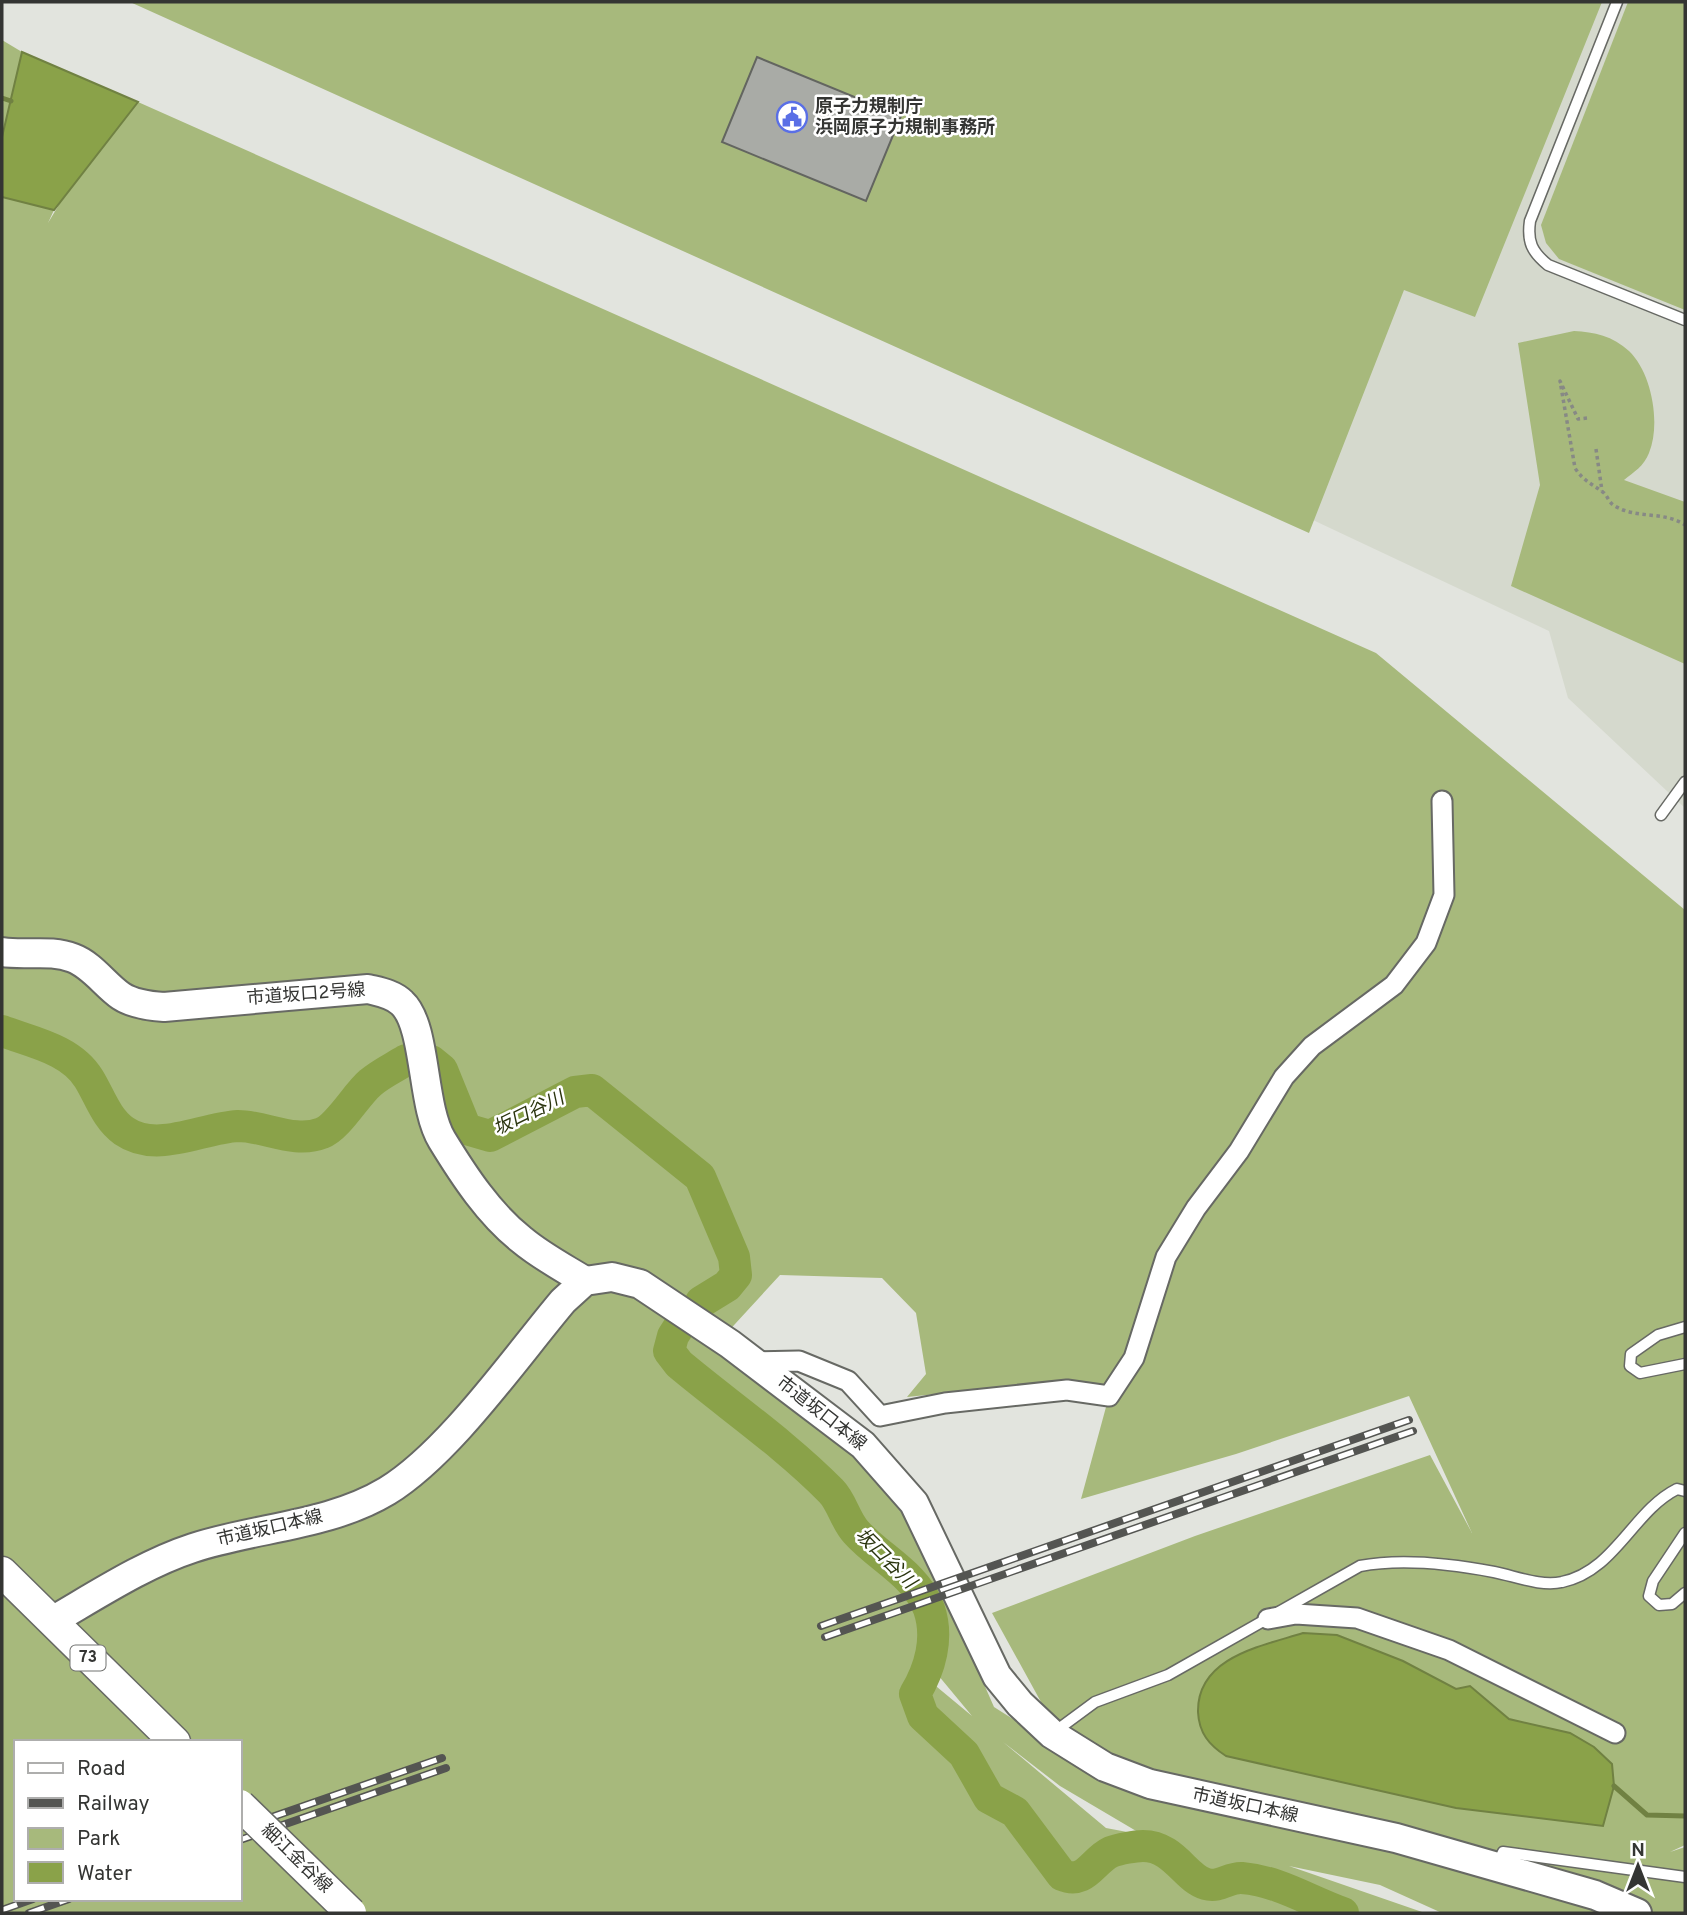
<svg xmlns="http://www.w3.org/2000/svg" width="1687" height="1915" viewBox="0 0 1687 1915" font-family="Overpass,'Noto Sans JP',sans-serif">
<style>
.built{fill:#d5d9cd}
.green{fill:#a7b97c;fill-rule:evenodd}
.water{fill:#8aa249;stroke:#708142;stroke-width:2}
.lines{fill:none;stroke-linecap:round;stroke-linejoin:round}
.stream{stroke:#708142;stroke-width:5}
.river{stroke:#8aa249;stroke-width:32}
.building{fill:#a9aba6;stroke:#636560;stroke-width:2}
.lane-casing{stroke:#676964;stroke-width:13}
.street-casing{stroke:#676964;stroke-width:23}
.secondary-casing{stroke:#676964;stroke-width:32}
.primary-casing{stroke:#676964;stroke-width:33}
.path{stroke:#878985;stroke-width:3.5;stroke-dasharray:3.5 3.5;stroke-linecap:butt}
.lane{stroke:#fff;stroke-width:10}
.street{stroke:#fff;stroke-width:19}
.secondary{stroke:#fff;stroke-width:28}
.primary{stroke:#fff;stroke-width:30}
.rail-casing{stroke:#545552;stroke-width:8}
.rail{stroke:#fff;stroke-width:5;stroke-dasharray:16;stroke-linecap:butt}
.primary-bridge-casing{stroke:#676964;stroke-width:33;stroke-linecap:butt}
.primary-bridge{stroke:#fff;stroke-width:30}
.labels{text-anchor:middle;dominant-baseline:central;stroke-width:5;stroke-linejoin:round;paint-order:stroke}
.shield{fill:#fff;stroke:#717270;stroke-width:2}
.shield-label{font-size:16px;font-weight:bold;fill:#343533}
.poi-label{font-size:18px;font-weight:bold;fill:#343533;stroke:#fff;text-anchor:start}
.street-label{font-size:18px;fill:#343533;stroke:#fff}
.water-label{font-size:19px;font-style:italic;fill:#2b350f;stroke:#fff}
</style>
<rect width="100%" height="100%" fill="#e2e4de"/>
<path class="built" d="M280 2H1685V808L1568 698 1549 631 994 370Z"/>
<g class="green">
<path d="M130 2H1602L1475 317 1404 290 1309 533Z"/>
<path d="M1628 2H1685V310L1559 259 1546 243 1541 225Z"/>
<path d="M2 40 22 52 2 137Z"/>
<path d="M138 102 1376 653 1685 910V1845L1670 1852 1685 1847V1913H1442L1380 1885 1289 1866 1425 1913H2V197L54 210 48 223 60 203ZM780 1275 882 1278 916 1313 926 1374 907 1397 1044 1383 1067 1390 1109 1396 1081 1499 1236 1454 1409 1396 1472 1533 1430 1455 1195 1536 992 1613 1052 1722 1054 1745 994 1707 934 1570 900 1508 866 1464 712 1349ZM916 1585 933 1669 972 1716 925 1677ZM16 1742H240V1899H16ZM1003 1742 1060 1786 1143 1835 1106 1828Z"/>
<path d="M1574 331C1594 332 1613 336 1629 351 1652 373 1661 424 1649 453 1644 466 1634 472 1624 480L1685 502V664L1511 586 1540 485 1518 343Z"/>
</g>
<g class="water">
<path d="M22 52 138 102 54 210 2 197V137Z"/>
<path d="M1303 1633 1337 1635 1403 1661 1456 1689 1470 1686 1509 1719 1570 1733 1594 1747 1612 1764 1614 1786 1603 1826 1456 1808 1226 1756C1209 1745 1199 1733 1198 1712 1197 1657 1262 1646 1303 1633Z"/>
</g>
<g class="lines">
<g class="stream">
<path d="M2 98 11 101"/>
<path d="M1614 1786 1647 1815 1685 1816"/>
</g>
<g class="river">
<path d="M2 1031C31 1042 71 1049 89 1079 100 1097 106 1118 124 1131 157 1154 201 1128 238 1126 265 1126 295 1144 322 1133 338 1127 356 1095 370 1083 380 1074 395 1067 406 1060"/>
<path d="M431 1061 442 1070 466 1129 490 1136 575 1092 592 1090 700 1177 734 1257 736 1275 727 1286 701 1302"/>
<path d="M680 1325 673 1336 669 1351 679 1364C728 1405 786 1445 831 1491 842 1502 845 1520 856 1532 879 1558 916 1574 929 1609 939 1638 930 1669 915 1694L923 1716 964 1754 989 1798 1015 1812 1062 1875C1086 1885 1092 1861 1111 1852 1119 1849 1135 1846 1143 1846 1174 1846 1185 1878 1206 1884 1220 1888 1229 1877 1242 1878 1279 1881 1309 1901 1343 1913"/>
</g>
</g>
<path class="building" d="M757 57 901 116 866 201 722 142Z"/>
<g class="lines">
<g class="lane-casing">
<g id="lane">
<path d="M1617 2 1530 221C1527 242 1532 252 1548 265L1685 320"/>
<path d="M1661 815 1685 782"/>
<path d="M1685 1327 1658 1335 1631 1354 1630 1366 1640 1373 1685 1364"/>
<path d="M1685 1533 1653 1581 1649 1596 1659 1605 1672 1604 1685 1593"/>
<path d="M1053 1733 1095 1702 1168 1675 1360 1566C1402 1558 1452 1564 1494 1572 1515 1576 1541 1587 1562 1582 1615 1571 1633 1511 1677 1489L1685 1491"/>
<path d="M1498 1863 1503 1852 1685 1877"/>
</g>
</g>
<g class="street-casing">
<g id="street">
<path d="M753 1362 799 1361 848 1381 880 1416 945 1403 1067 1390 1109 1396 1134 1358 1166 1257 1196 1208 1239 1151 1284 1077 1312 1046 1394 985 1426 943 1444 895 1442 801"/>
<path d="M1268 1619 1296 1614 1357 1618 1449 1650 1615 1733"/>
</g>
</g>
<g class="secondary-casing">
<g id="secondary">
<path d="M2 952C26 956 50 949 73 958 92 965 105 985 121 996 133 1004 149 1006 164 1007L368 989C380 992 393 994 402 1003 427 1026 421 1106 442 1140 464 1176 489 1214 522 1240 541 1256 564 1268 585 1281"/>
<path d="M52 1621C97 1595 144 1564 193 1548 257 1527 329 1526 387 1491 449 1453 515 1358 563 1301L585 1281 612 1277 640 1284 730 1344 863 1445 914 1503 997 1676 1020 1704 1052 1734 1105 1767 1150 1784 1396 1838 1595 1895 1637 1913"/>
</g>
</g>
<g class="primary-casing">
<path id="primary" d="M2 1572 175 1742"/>
</g>
<g class="path">
<path d="M1587 418 1578 419 1560 381 1575 468C1583 481 1594 485 1604 493 1608 497 1609 503 1615 506 1636 519 1665 511 1685 525"/>
<path d="M1596 449 1602 491"/>
</g>
<use href="#lane" class="lane"/>
<use href="#street" class="street"/>
<use href="#secondary" class="secondary"/>
<use href="#primary" class="primary"/>
<g class="rail-casing">
<g id="rail">
<path d="M821 1626 1409 1420"/>
<path d="M825 1637 1413 1431"/>
<path d="M240 1828 442 1758"/>
<path d="M240 1840 446 1768"/>
<path d="M2 1910 33 1899"/>
<path d="M29 1913 69 1899"/>
</g>
</g>
<use href="#rail" class="rail"/>
<g class="primary-bridge-casing">
<path id="primary-bridge" d="M240 1805 351 1913"/>
</g>
<use href="#primary-bridge" class="primary-bridge"/>
</g>
<defs>
<g id="civic-ring" transform="scale(1.575)"><circle r="9.5" fill="#fff" stroke="#5a6fe6" stroke-width="1.5"/><path d="M-.6-6.5H3V-4.5H.6V-3L4-1V1h2V6H-6V1h2V-1L-.6-3ZM-1.2 2.5V6h2.4V2.5Z" fill="#5a6fe6"/></g>
</defs>
<g fill-rule="evenodd">
<use href="#civic-ring" x="792" y="117"/>
</g>
<g class="labels">
<rect class="shield" x="70.5" y="1645.5" width="35" height="25" rx="5"/>
<g class="shield-label">
<text x="88" y="1658">73</text>
</g>
<g class="poi-label">
<text x="815" y="107">原子力規制庁<tspan x="815" dy="21">浜岡原子力規制事務所</tspan></text>
</g>
<g class="street-label">
<text transform="translate(306 995) rotate(-4)">市道坂口2号線</text>
<text transform="translate(821 1414) rotate(38)">市道坂口本線</text>
<text transform="translate(270 1529) rotate(-13)">市道坂口本線</text>
<text transform="translate(1245 1806) rotate(12)">市道坂口本線</text>
<text transform="translate(296 1859) rotate(44)">細江金谷線</text>
</g>
<g class="water-label">
<text transform="translate(529 1114) rotate(-26)">坂口谷川</text>
<text transform="translate(885 1559) rotate(45)">坂口谷川</text>
</g>
</g>
<rect width="1687" height="1915" fill="none" stroke="#343533" stroke-width="7"/>
<rect x="14" y="1740" width="228" height="161" fill="#ffffff" stroke="#aeaead" stroke-width="2"/>
<rect x="28" y="1763" width="35" height="10" fill="#ffffff" stroke="#aeaead" stroke-width="2"/>
<text x="77" y="1775" font-size="21" fill="#343533">Road</text>
<rect x="28" y="1798" width="35" height="10" fill="#545552" stroke="#aeaead" stroke-width="2"/>
<text x="77" y="1810" font-size="21" fill="#343533">Railway</text>
<rect x="28" y="1828" width="35" height="21" fill="#a7b97c" stroke="#aeaead" stroke-width="2"/>
<text x="77" y="1845" font-size="21" fill="#343533">Park</text>
<rect x="28" y="1862" width="35" height="21" fill="#8aa249" stroke="#aeaead" stroke-width="2"/>
<text x="77" y="1880" font-size="21" fill="#343533">Water</text>
<g transform="translate(1638 1866)" stroke="#ffffff" stroke-width="5" paint-order="stroke">
<path d="M0-5L12 26L0 18L-12 26Z" fill="#343533"/>
<text y="-10" font-size="19" font-weight="bold" text-anchor="middle" fill="#343533">N</text>
</g>
</svg>
